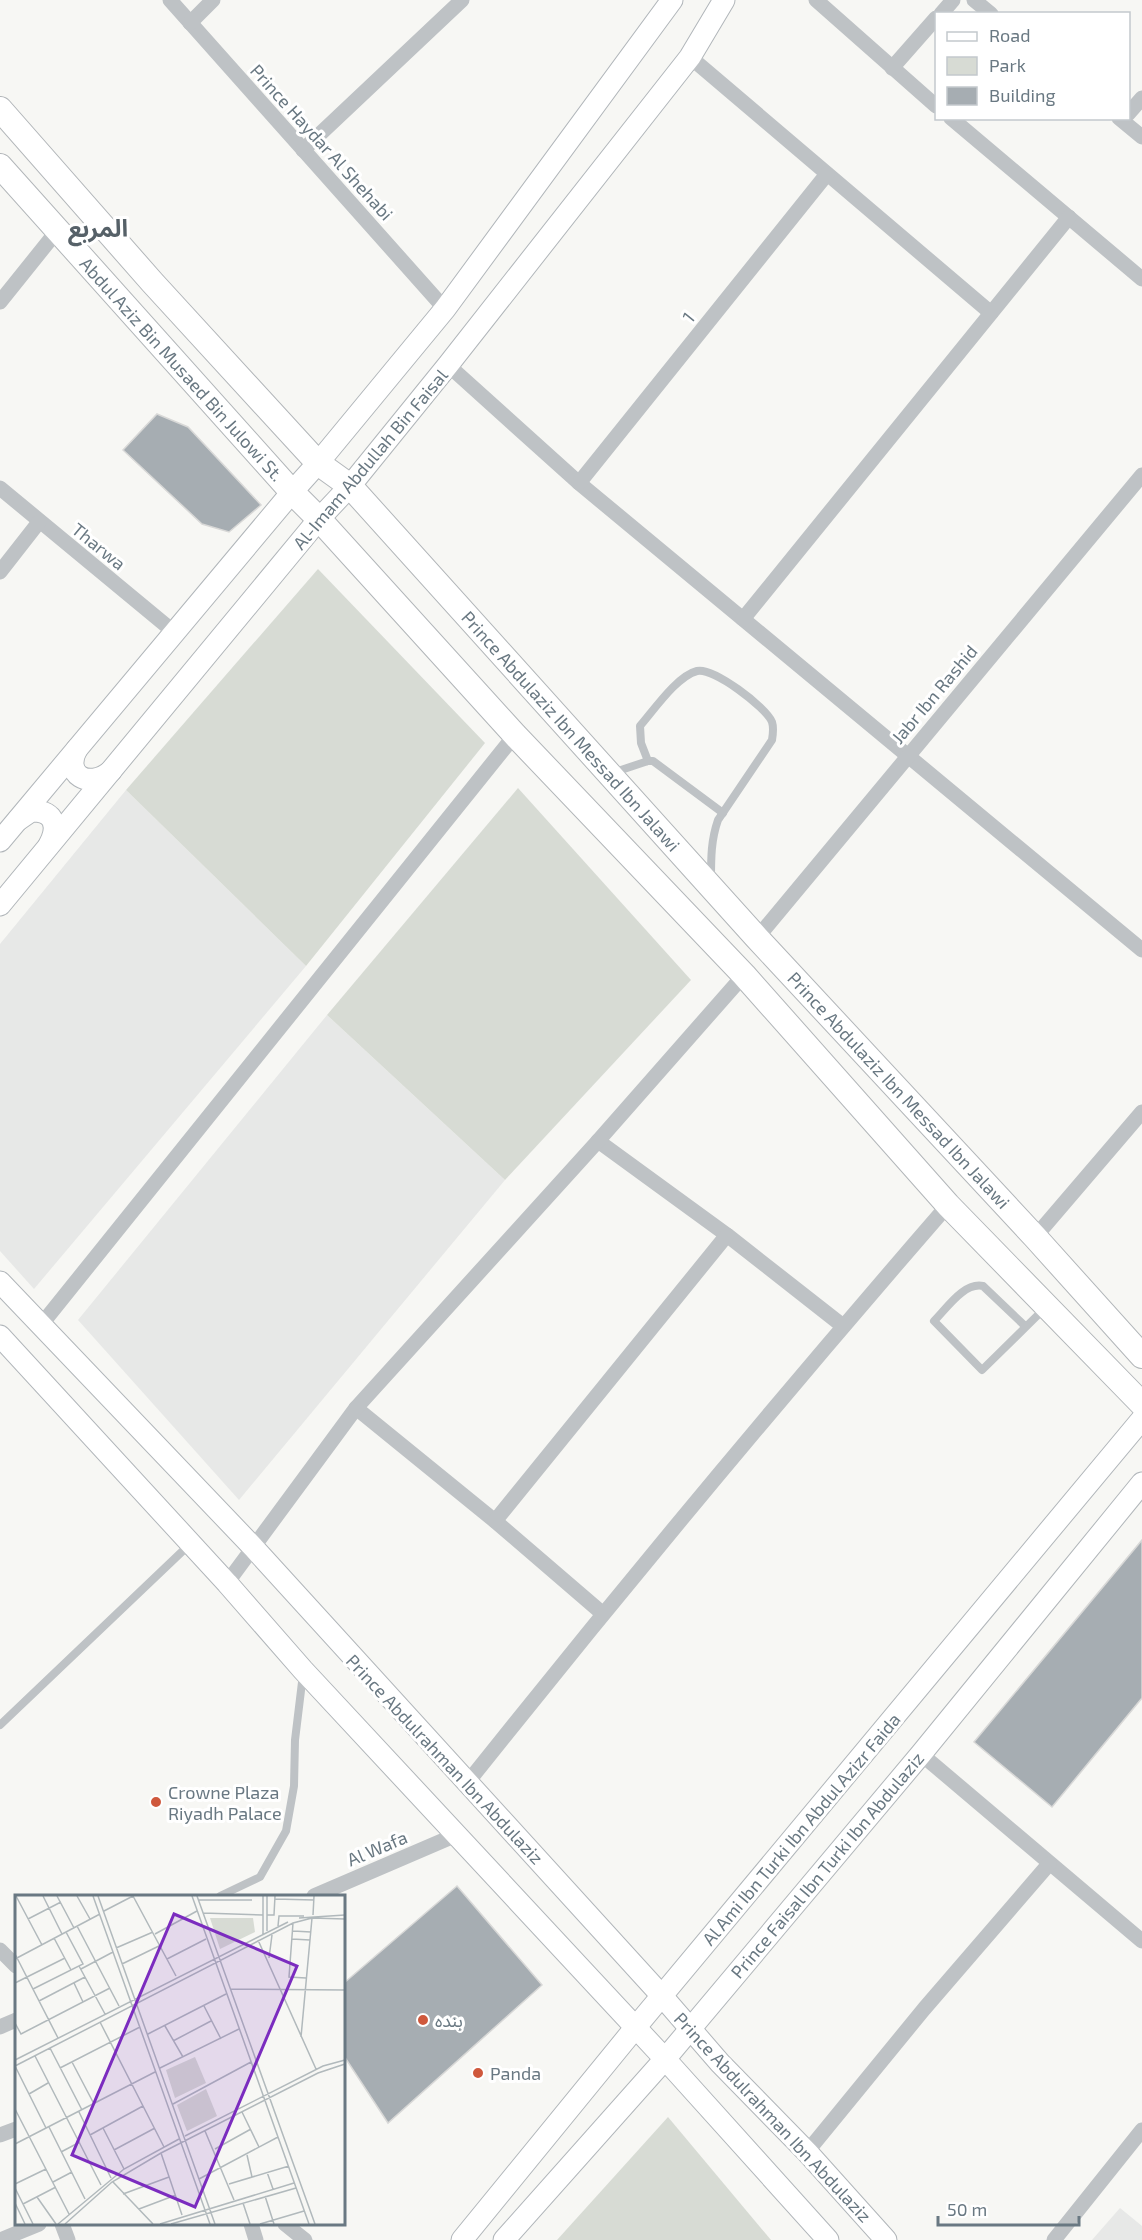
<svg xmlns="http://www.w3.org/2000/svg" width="1142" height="2240" viewBox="0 0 1142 2240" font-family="'Exo 2','Noto Sans Arabic',sans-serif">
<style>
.built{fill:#e7e8e7}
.green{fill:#d7dbd4}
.building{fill:#a6adb2;stroke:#d8d8d7;stroke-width:1.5}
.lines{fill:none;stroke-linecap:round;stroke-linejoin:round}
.secondary-casing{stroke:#b1b6ba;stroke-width:23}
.primary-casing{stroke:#b2b6b9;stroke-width:26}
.lane{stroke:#bec2c5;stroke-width:8}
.street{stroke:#bec2c5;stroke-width:15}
.secondary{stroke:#fff;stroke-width:21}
.primary{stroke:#fff;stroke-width:24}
.poi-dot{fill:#cf583c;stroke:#fff;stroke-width:2}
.labels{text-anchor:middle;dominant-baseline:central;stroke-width:6;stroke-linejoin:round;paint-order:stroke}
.street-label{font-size:18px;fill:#697882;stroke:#fff}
.poi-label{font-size:18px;fill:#697882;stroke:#fff;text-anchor:start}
.district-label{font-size:24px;font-weight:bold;fill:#566168;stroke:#fff}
.inset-road{fill:none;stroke:#b1b9bc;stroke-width:1.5}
.view{fill:#7b2cbf;fill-opacity:0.15;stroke:#7b2cbf;stroke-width:3}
.inset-edge{fill:none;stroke:#697882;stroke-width:3}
</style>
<rect width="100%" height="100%" fill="#f7f7f4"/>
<g class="built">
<path d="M126 790 306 966 34 1289 0 1251V944Z"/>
<path d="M327 1015 505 1180 239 1500 78 1320Z"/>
<path d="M1120 2208 1142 2226V2240H1092Z"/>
</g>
<g class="green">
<path d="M318 569 485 743 306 966 126 790Z"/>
<path d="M518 788 691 980 505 1180 327 1015Z"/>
<path d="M668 2117 771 2240H557Z"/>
</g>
<g class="building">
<path d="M157 414 188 427 261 505 229 532 202 524 123 450Z"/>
<path d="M1142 1540V1698L1052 1807 974 1742Z"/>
<path d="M457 1886 542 1985 388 2123 344 2056V1983Z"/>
</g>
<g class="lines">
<g class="secondary-casing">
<g id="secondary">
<path d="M77 749C63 774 88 790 111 771"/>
<path d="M18 820 31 811C55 810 59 827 49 845"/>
<path d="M0 841 292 492 318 463 445 309 672 0"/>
<path d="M0 905 319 519 350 486 448 365 690 57 724 0"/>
<path d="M0 1282 253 1547 662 1996 720 2063 807 2152 886 2240"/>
<path d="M0 1336 227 1583 303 1670 665 2059 828 2240"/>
<path d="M462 2240 635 2028 1142 1419"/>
<path d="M504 2240 665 2059 921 1754 1142 1483"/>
</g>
</g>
<g class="primary-casing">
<g id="primary">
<path d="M0 109 152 282 318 463 350 486 757 938 1035 1237 1142 1356"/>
<path d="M0 166 292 492 319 519 515 735 744 975 948 1205 1142 1404"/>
</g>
</g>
<g class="lane">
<path d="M648 761 641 743 640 726C654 710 677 676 697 671 713 667 766 707 772 722 774 728 773 734 772 740L718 820C711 840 711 858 711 879"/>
<path d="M612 773 648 761H653L723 813"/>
<path d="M1025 1326 983 1286C964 1282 947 1308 934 1321L982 1370 1045 1308"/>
<path d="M0 1725 190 1544"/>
<path d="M220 1896 260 1877 286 1831 294 1786 295 1740 303 1674"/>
</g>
<g class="street">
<path d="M170 0 445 309"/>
<path d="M816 0 936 106"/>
<path d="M974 0 991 14"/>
<path d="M941 14 953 0"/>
<path d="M190 23 213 0"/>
<path d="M690 57 991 313"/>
<path d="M892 68 936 18"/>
<path d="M1128 114 1142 98"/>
<path d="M951 118 1142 279"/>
<path d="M1119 118 1142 137"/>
<path d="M303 150 462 0"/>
<path d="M0 302 57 231"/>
<path d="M448 365 579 483 1142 950"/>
<path d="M579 483 827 174"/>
<path d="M0 488 174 632"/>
<path d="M0 572 39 522"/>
<path d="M743 619 1069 217"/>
<path d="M757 938 1142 475"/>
<path d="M598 1141 727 1235 843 1326"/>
<path d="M1035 1237 1142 1112"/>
<path d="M41 1325 515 735"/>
<path d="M356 1408 495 1521 602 1613"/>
<path d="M495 1521 727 1235"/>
<path d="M227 1583 356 1408 598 1141 744 975"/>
<path d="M921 1754 1142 1941"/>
<path d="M468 1782C624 1586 784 1394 948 1205"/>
<path d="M314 1896 456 1835"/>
<path d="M0 1950 16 1966"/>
<path d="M0 2027 16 2020"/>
<path d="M0 2135 16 2129"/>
<path d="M807 2152 924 2009 1049 1864"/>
<path d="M62 2224 68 2240"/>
<path d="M251 2224 256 2240"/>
<path d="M285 2224 305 2240"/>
<path d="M0 2240 39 2224"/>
<path d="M1054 2240 1142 2130"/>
</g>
<use href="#secondary" class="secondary"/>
<use href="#primary" class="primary"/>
</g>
<g class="poi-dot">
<circle cx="156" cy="1802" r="6"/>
<circle cx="423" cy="2020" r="6"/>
<circle cx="478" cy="2073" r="6"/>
</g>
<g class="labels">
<g class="street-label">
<text transform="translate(322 142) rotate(48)">Prince Haydar Al Shehabi</text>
<text transform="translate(688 317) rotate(-51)">1</text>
<text transform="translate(182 369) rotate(48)">Abdul Aziz Bin Musaed Bin Julowi St.</text>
<text transform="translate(370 459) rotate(-50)">Al-Imam Abdullah Bin Faisal</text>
<text transform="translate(99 546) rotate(39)">Tharwa</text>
<text transform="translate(934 694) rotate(-50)">Jabr Ibn Rashid</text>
<text transform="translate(571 731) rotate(48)">Prince Abdulaziz Ibn Messad Ibn Jalawi</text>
<text transform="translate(899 1090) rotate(47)">Prince Abdulaziz Ibn Messad Ibn Jalawi</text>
<text transform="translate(445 1759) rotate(47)">Prince Abdulrahman Ibn Abdulaziz</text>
<text transform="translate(801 1829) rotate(-50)">Al Ami Ibn Turki Ibn Abdul Azizr Faida</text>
<text transform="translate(377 1848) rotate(-23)">Al Wafa</text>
<text transform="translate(827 1865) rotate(-50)">Prince Faisal Ibn Turki Ibn Abdulaziz</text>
<text transform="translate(773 2117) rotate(47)">Prince Abdulrahman Ibn Abdulaziz</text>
</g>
<g class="poi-label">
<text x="168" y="1792">Crowne Plaza<tspan x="168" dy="21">Riyadh Palace</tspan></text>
<text x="435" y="2020">بنده</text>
<text x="490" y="2073">Panda</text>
</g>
<g class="district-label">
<text x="98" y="227">المربع</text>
</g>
</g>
<g transform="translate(15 1895)">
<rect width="330" height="330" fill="#f7f7f4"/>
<path d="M195 23H238L240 37 205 54ZM180 162 191 188 160 203 151 175ZM191 194 202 221 172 236 162 210Z" fill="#d7dbd4"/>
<path class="inset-road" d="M1 1 27 50M28 1 47 39M42 1 59 33M62 1 75 24M78 1 195 329M83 1 200 329M118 1 161 81M177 1 294 329M182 1 300 329M260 4 299 5M183 5H237M89 16 118 1M188 18 248 20M252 20H259L260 1M298 20 299 1M284 23 330 20M13 24 46 7M278 28 274 82 291 83M62 31 104 111M263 31 264 21H289M252 36V1M278 36 296 37M140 39 182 16M248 39V1M39 43 56 75M277 44 295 45M243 45 301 174M101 53 138 37M0 59 43 143M254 63 257 40M0 64 85 19M152 64 191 44M107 69 146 50M64 71 90 119M66 74 98 57M0 88 50 63M59 88 68 107M18 94 68 69 51 37M215 94 330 95M24 106 70 82M189 111 206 144M85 127 149 252M0 128 6 139 95 93M150 131 168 162M133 139 211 99M286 142 297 23M158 146 196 126M35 153 67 215M20 161 86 290M0 165 273 27M57 167 79 209M0 171 31 233M0 171 278 28 297 23 330 24M45 173 125 132M145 173 224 134M14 199 33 188M158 209 236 167M0 214 54 319M64 217 96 283M227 217 244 252M34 232 70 304M88 233 109 274M190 236 219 305M75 240 128 211M170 241 308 171 330 165M0 249 140 177M200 254 236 234M99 255 140 233M46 257 65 247M146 258 167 320M232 260 237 282M252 277 258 294M184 284 263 242M38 287 57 277M98 287 138 329M0 289 31 274M214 289 274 271M0 293 18 329M108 299 154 282M250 301 259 329M22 302 41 329M0 308 10 329M228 308 235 329M8 309 41 292M124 314 161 300M43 329 109 274 164 244M50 329 97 287 146 258 303 178 330 169M145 329 279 288M156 329 281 293M245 329 289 316"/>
<path class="view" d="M159 19 282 71 180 312 57 260Z"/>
<rect width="330" height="330" class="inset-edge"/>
</g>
<rect x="935" y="12" width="195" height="108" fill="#ffffff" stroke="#c3c9cd" stroke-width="1.5"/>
<rect x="947" y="32" width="30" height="9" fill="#ffffff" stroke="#c3c9cd" stroke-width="1.5"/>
<text x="989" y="42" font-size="18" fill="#697882">Road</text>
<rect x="947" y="57" width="30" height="18" fill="#d7dbd4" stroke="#c3c9cd" stroke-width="1.5"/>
<text x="989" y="72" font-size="18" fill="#697882">Park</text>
<rect x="947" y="87" width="30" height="18" fill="#a6adb2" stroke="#c3c9cd" stroke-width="1.5"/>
<text x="989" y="102" font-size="18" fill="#697882">Building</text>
<path d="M938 2216v9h141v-9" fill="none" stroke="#697882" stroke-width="3"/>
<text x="947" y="2216" font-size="18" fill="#697882" stroke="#ffffff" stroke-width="4.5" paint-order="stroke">50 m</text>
</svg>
